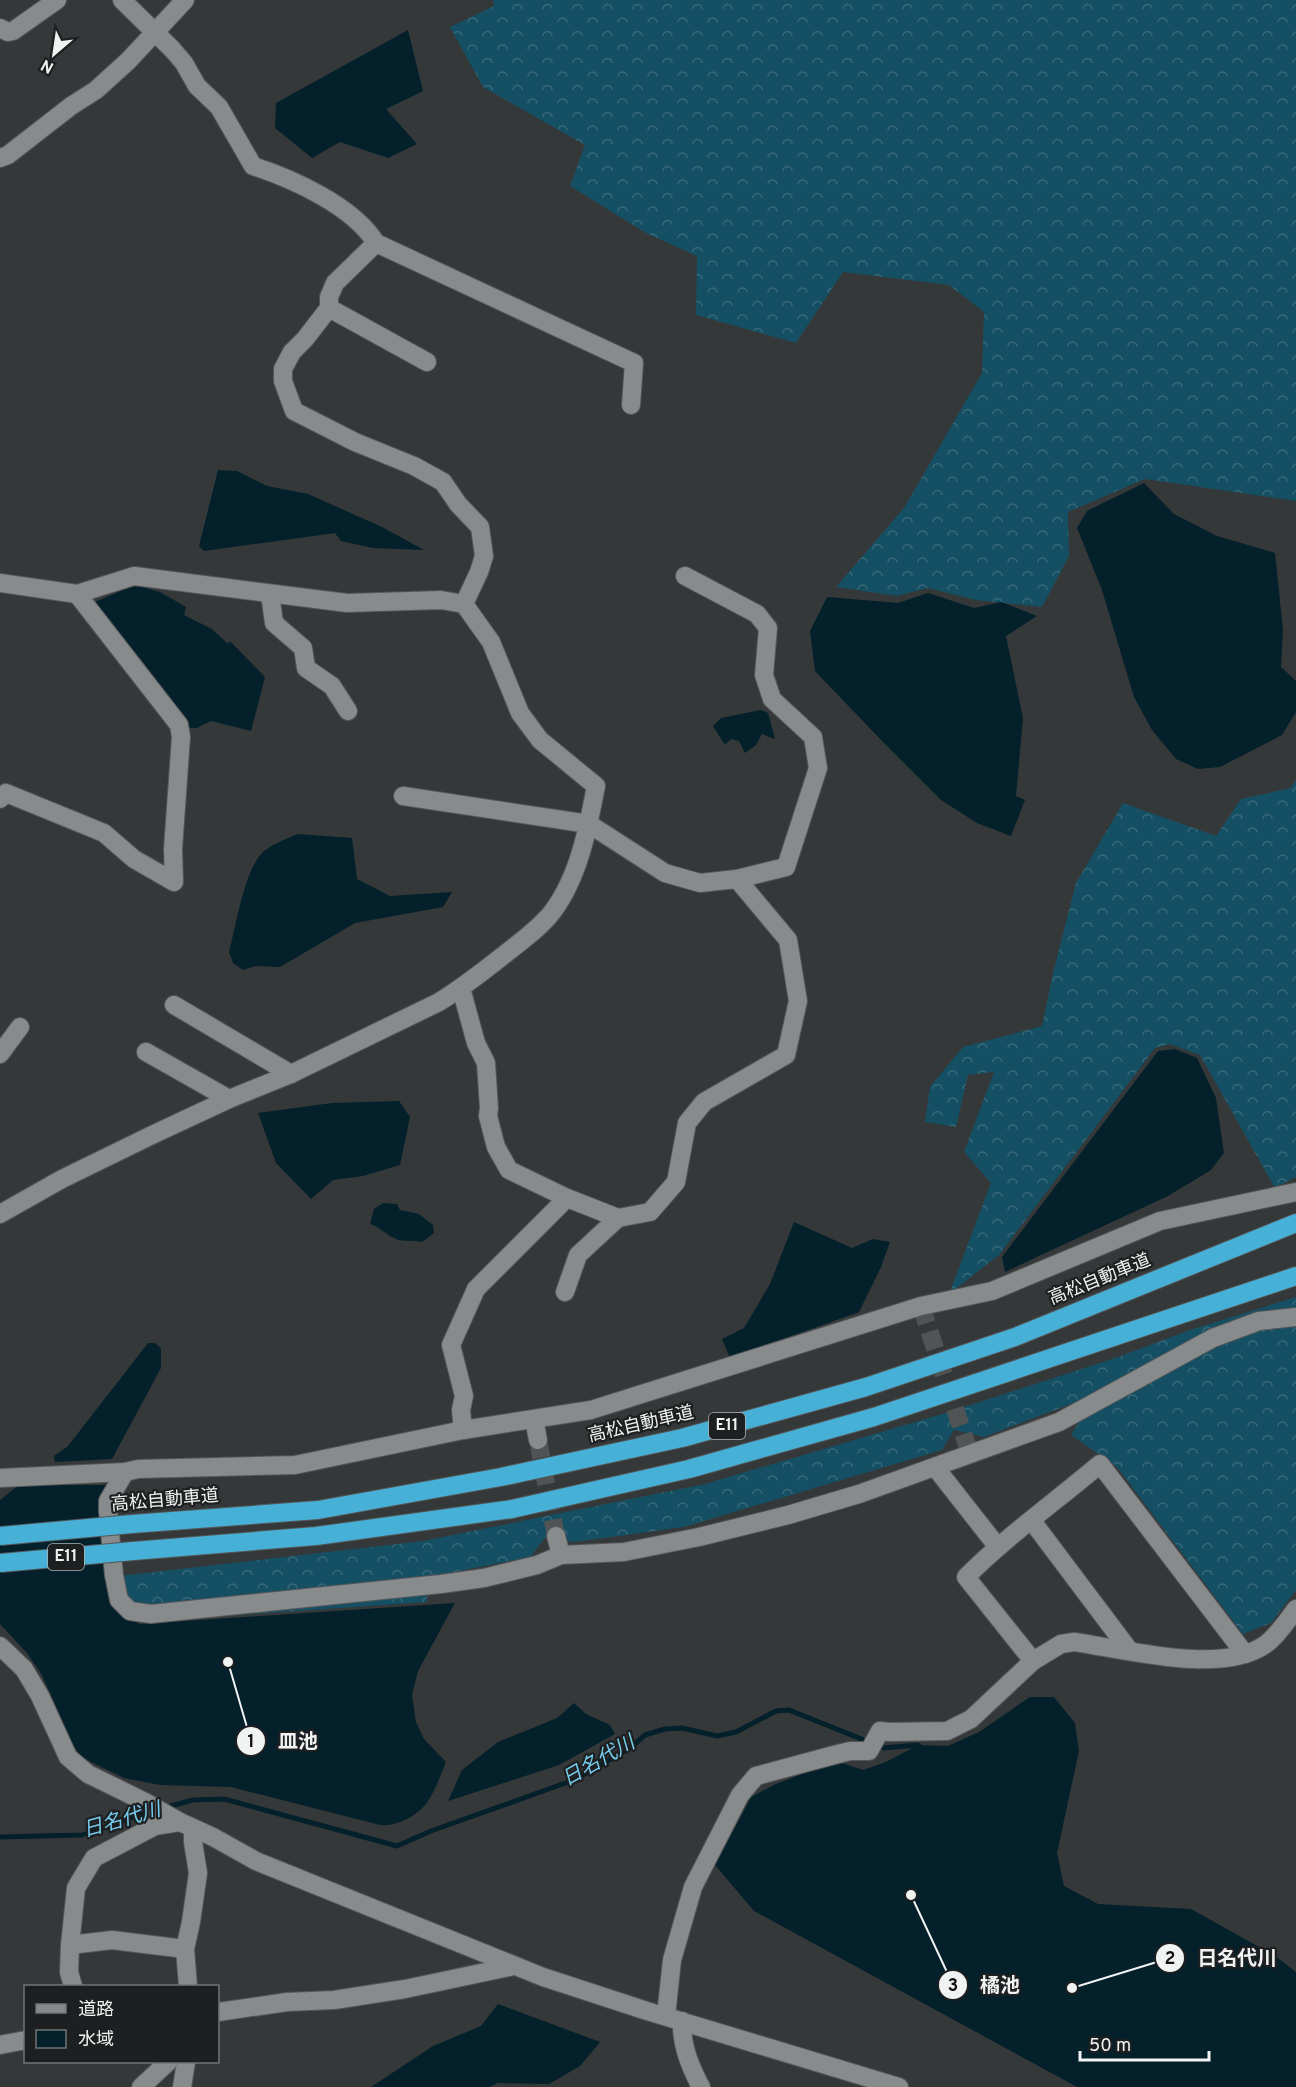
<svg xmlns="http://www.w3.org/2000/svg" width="1296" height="2087" viewBox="0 0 1296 2087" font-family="Overpass,'Noto Sans JP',sans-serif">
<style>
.forest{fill:url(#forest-crowns)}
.water{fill:#03202b}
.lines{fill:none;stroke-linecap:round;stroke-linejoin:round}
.stream{stroke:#03202b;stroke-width:5}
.minor-tunnel{stroke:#515455;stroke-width:18;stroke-dasharray:18 9;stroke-linecap:butt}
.minor-casing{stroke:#545658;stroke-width:20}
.highway-casing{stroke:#545658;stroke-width:20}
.minor{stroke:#878b8c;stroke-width:18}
.highway{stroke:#47b0d6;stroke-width:18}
.highway-bridge-casing{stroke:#545658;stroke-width:20;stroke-linecap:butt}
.highway-bridge{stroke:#47b0d6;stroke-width:18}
.labels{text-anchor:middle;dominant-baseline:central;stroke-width:4.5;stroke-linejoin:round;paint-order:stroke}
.shield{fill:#1e1f20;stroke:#b2b3b4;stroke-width:1.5}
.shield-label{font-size:16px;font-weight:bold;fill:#f1f3f3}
.street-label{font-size:18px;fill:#f1f3f3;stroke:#1e1f20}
.water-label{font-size:20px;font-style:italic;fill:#76cdee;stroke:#1e1f20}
.leader{fill:none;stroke:#f1f3f3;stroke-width:2}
.callout-dot{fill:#f1f3f3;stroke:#1e1f20;stroke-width:2}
.mark-label{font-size:18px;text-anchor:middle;font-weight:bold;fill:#111}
.callout-label{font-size:20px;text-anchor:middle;font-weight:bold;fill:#f1f3f3;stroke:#1e1f20;stroke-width:4.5;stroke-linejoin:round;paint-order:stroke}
</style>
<defs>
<pattern id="forest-crowns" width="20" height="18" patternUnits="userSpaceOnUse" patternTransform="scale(1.5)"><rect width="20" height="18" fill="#154f63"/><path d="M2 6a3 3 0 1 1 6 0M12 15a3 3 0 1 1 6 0" fill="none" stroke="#38697a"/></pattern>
</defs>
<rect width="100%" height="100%" fill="#353839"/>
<g class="forest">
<path d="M493 0H1296V501L1145 479 1068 512 1069 556 1042 607 976 600 928 588 897 596 836 587 904 508 982 373 984 312 949 285 843 272 796 343 696 315 697 256 646 233 570 186 585 145 483 87 450 27 494 6Z"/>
<path d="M1296 780V1177L1275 1188 1200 1055 1170 1044 1155 1048 999 1255 949 1294 991 1183 964 1152 994 1072 968 1075 956 1127 925 1122 930 1087 963 1047 1042 1026 1053 973 1076 883 1123 803 1216 836 1241 799 1291 788Z"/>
<path d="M1296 1297V1590L1271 1623 1243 1634 1117 1467 1071 1435 1082 1417 1071 1404 984 1437 954 1430 942 1450 684 1527 575 1542 545 1538 530 1557 429 1577 427 1602 167 1620 127 1601 119 1576 423 1541 705 1484 949 1412 1118 1357 1190 1330Z"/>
</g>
<g class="water">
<path d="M408 30 423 91 386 109 417 144 388 158 340 142 312 158 275 128 276 103Z"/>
<path d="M218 470 237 471 267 486 308 494 382 527 424 550 373 548 341 541 335 533 204 551 199 546Z"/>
<path d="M1144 483 1174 514 1217 536 1275 553 1283 630 1281 667 1296 681V712L1282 735 1220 767 1198 769 1176 759 1152 730 1134 697 1102 590 1077 528 1087 511Z"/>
<path d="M135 585 160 592 186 607 184 615 212 629 227 643 231 642 265 677 251 731 211 721 197 728H187L95 602Z"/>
<path d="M928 593 974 608 1001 602 1037 616 1006 636 1023 718 1016 796 1025 800 1011 836 977 823 941 800 884 743 815 671 810 631 827 597 898 603Z"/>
<path d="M761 710 768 713 775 739 762 734 756 745 745 753 739 741 731 739 725 745 713 726 721 718Z"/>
<path d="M298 834 352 838 357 879 390 896 452 892 443 907 355 923 280 967 256 966 243 970 233 963 229 952C236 926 245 867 264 851 274 843 286 839 298 834Z"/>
<path d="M1175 1049 1197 1058 1216 1098 1224 1153 1211 1170 1168 1196 1005 1272 1002 1257 1158 1051Z"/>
<path d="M399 1101 410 1117 400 1165 363 1176 333 1180 311 1199 276 1163 258 1113 332 1103Z"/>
<path d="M383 1203 397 1204 400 1210 419 1214 433 1225 434 1233 422 1242C413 1240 404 1242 396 1239 386 1235 380 1227 370 1224L374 1209Z"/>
<path d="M794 1222 852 1248 873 1239 890 1242 881 1267 859 1312 730 1358 722 1339 744 1328 770 1284Z"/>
<path d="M148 1343H155L161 1348V1368L112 1459 55 1462 54 1456 68 1446Z"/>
<path d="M19 1485H109L126 1617 140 1624 455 1603 418 1671 412 1695 416 1722 424 1739 446 1762C441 1774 436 1789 428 1801 419 1815 397 1827 380 1825L231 1787 160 1785 124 1778 91 1762 80 1755 73 1745 42 1675 27 1653 0 1624V1500Z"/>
<path d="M1030 1697H1054L1075 1723 1079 1751 1057 1853 1064 1886 1098 1904 1191 1909 1275 1956 1296 1972V2087H1077L754 1911 715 1865 751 1797 776 1784 836 1761 863 1770 886 1762 918 1745 948 1746 979 1732Z"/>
<path d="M574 1703 586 1714 610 1725 615 1734 559 1765 448 1801 462 1770 498 1742 557 1718Z"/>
<path d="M498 2004 600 2042 580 2066 549 2084 498 2083 489 2087H371L433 2046 481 2026Z"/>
</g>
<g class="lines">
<g class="stream">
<path d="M163 1808 193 1800 224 1799 397 1846 431 1831 574 1780 630 1748 645 1735 665 1729 682 1728 717 1736 736 1732 776 1711 789 1710 884 1748 918 1745 923 1750"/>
<path d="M0 1837 82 1835 151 1811"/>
</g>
<g class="minor-tunnel">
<path d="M921 1306 970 1454"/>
<path d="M538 1440 556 1536"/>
</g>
<g class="minor-casing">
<g id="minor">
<path d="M0 28 8 32 13 31 57 0"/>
<path d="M0 158 8 155 71 106 96 90 128 61 185 0"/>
<path d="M376 243 634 363 631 405"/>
<path d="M329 308 427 362"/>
<path d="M685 576 757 614 768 628 764 675 772 699 813 737 818 768 786 867 737 879"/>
<path d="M0 583 77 594 134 576 347 603 441 600 464 604 479 572 484 556 480 527 458 504 443 482 414 466 355 442 294 411 283 381V369L292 352 305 339 329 308V297L335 283 376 243C353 206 293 179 253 166L219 107 197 86 184 63 172 49 122 0"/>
<path d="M270 594 274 623 303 648 306 668 332 686 348 711"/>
<path d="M403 796 589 824 665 873 700 883 737 879 788 940 798 1001 786 1055 704 1102 687 1123 676 1182 650 1212 618 1218"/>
<path d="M0 799 6 793 104 833 134 859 174 882 173 849 181 737 179 725 77 594"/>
<path d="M461 988 476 1043 486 1063 489 1108 488 1116 496 1147 509 1170 567 1198 476 1289 451 1345 464 1396 461 1410 463 1430"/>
<path d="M174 1005 291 1074"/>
<path d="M146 1052 229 1099"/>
<path d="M0 1054 20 1027"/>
<path d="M0 1214 62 1179 152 1135 229 1099 291 1074 439 1002C464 987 486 969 509 951 524 939 542 926 553 911 579 876 588 828 596 786L540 740 520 713 491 642 464 604"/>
<path d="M565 1292 578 1255 618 1218 567 1198"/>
<path d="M534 1419 538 1440"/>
<path d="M935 1467 997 1546"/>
<path d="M125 1472 108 1501V1511L114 1575 119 1600 130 1611 151 1614 441 1584 484 1578 537 1565 561 1555 624 1552 699 1537 788 1515 859 1494 1059 1422 1213 1338 1259 1321 1296 1317"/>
<path d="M0 1478 125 1472 138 1469 295 1465 463 1430 591 1410 921 1306 992 1291 1160 1221 1296 1192"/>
<path d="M1032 1521 1129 1650"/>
<path d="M556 1536 561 1555"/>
<path d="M0 1646 24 1669 40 1696 68 1757 88 1774 145 1802 180 1822 213 1837 256 1861 543 1977 647 2011 899 2087"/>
<path d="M1033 1661 966 1577C1007 1536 1055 1502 1100 1464L1245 1654"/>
<path d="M70 1945 112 1940 185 1949"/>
<path d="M73 1986 69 1972 70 1945 76 1888 94 1858 155 1826 180 1822"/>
<path d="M188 1986 185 1949 191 1922 198 1873 193 1842V1828"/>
<path d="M218 2012 287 2002 334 2000 405 1989 514 1966"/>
<path d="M666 2016 672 1960 693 1887 740 1795 756 1776 834 1755 850 1751H869L880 1731 890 1732 947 1731 971 1719 1033 1661 1061 1644 1074 1642C1125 1649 1222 1676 1266 1644 1278 1635 1287 1621 1296 1609"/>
<path d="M682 2021C681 2043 690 2067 701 2087"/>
<path d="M0 2045 26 2040"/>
<path d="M141 2087 168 2062"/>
<path d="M182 2087 186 2062"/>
</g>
</g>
<g class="highway-casing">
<g id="highway">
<path d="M132 1524 318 1510 501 1477 682 1438 866 1387 1015 1337 1296 1223"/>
<path d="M133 1551 316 1536 512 1509 689 1469 874 1417 1296 1276"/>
</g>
</g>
<use href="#minor" class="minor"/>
<use href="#highway" class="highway"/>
<g class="highway-bridge-casing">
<g id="highway-bridge">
<path d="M0 1536 132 1524"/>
<path d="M0 1563 133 1551"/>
</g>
</g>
<use href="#highway-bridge" class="highway-bridge"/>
</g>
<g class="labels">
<g class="shield">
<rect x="709" y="1413" width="36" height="26" rx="4.5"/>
<rect x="48" y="1544" width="36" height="26" rx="4.5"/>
</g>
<g class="shield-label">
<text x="727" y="1426">E11</text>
<text x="66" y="1557">E11</text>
</g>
<g class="street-label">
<text transform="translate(1100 1280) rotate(-22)">高松自動車道</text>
<text transform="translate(641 1425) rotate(-13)">高松自動車道</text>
<text transform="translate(165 1501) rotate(-5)">高松自動車道</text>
</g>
<g class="water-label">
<text transform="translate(599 1762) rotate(-30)">日名代川</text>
<text transform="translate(122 1821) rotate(-16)">日名代川</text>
</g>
</g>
<path class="leader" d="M228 1662L251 1741M1072 1988L1170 1958M911 1895L953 1985"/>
<g class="callout-dot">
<circle cx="228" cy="1662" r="6"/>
<circle cx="1072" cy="1988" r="6"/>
<circle cx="911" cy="1895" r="6"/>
<circle cx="251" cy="1741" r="15"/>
<circle cx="1170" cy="1958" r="15"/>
<circle cx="953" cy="1985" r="15"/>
</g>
<g class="mark-label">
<text x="251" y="1747">1</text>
<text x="1170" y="1964">2</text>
<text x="953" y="1991">3</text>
</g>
<g class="callout-label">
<text x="298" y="1748">皿池</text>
<text x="1237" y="1965">日名代川</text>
<text x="1000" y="1992">橘池</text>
</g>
<rect x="24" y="1985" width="195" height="78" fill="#1e1f20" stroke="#727474" stroke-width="1.5"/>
<rect x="36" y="2004" width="30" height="9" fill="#878b8c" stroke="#727474" stroke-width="1.5"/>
<text x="78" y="2015" font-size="18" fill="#f1f3f3">道路</text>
<rect x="36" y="2030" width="30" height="18" fill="#03202b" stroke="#727474" stroke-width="1.5"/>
<text x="78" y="2045" font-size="18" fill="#f1f3f3">水域</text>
<g transform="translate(54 54) rotate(209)" stroke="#1e1f20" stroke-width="4.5" paint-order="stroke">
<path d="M0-4.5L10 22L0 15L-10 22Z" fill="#f1f3f3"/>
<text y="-9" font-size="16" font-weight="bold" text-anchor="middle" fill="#f1f3f3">N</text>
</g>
<path d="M1080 2051v9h129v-9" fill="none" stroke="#f1f3f3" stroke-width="3"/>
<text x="1089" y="2051" font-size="18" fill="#f1f3f3" stroke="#1e1f20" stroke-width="4.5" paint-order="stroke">50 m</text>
</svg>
